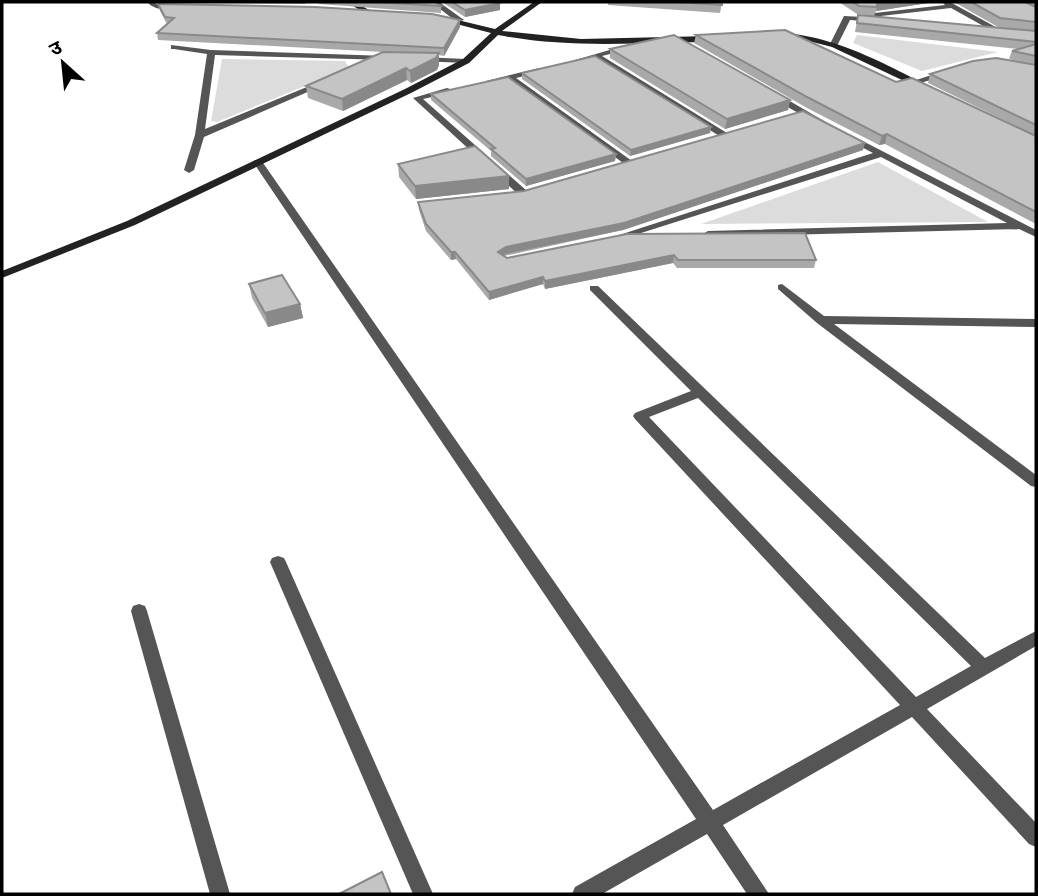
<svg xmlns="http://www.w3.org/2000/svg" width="1038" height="896" viewBox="0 0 1038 896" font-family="'Noto Sans','Noto Sans Devanagari',sans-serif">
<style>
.green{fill:#dcdcdc}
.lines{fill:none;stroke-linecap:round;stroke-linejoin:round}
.street{fill:#555;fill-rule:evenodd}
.secondary{fill:#222;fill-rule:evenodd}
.wall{fill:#a9a9a9}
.shaded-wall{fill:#898989}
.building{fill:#c4c4c4;stroke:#898989;stroke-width:2}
</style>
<rect width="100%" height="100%" fill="#fff"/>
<g class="green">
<path d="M857 35 998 52 922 71 853 43Z"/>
<path d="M222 59 345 61 349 68 217 122 211 121Z"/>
<path d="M878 162 988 222 701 224Z"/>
</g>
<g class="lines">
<g class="street">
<path d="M147 2H155L156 4 180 8C171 12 153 10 147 2Z"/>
<path d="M431 2H439L464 20 457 22Z"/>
<path d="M942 2H950L1003 31 996 33 951 8 872 17 879 18V22H876L850 20 837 46 830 44 844 16 863 17 866 14 945 5Z"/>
<path d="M171 45 211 50 387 56 391 58 387 60 215 55 205 129 319 82 326 84 204 137 194 170 189 173 184 170 195 135 207 54 174 49H171Z"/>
<path d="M627 45 631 47 630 49 602 56 727 133V137H721L594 58 579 62 575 60Z"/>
<path d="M422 57 466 59 470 61 466 63 419 61 418 59Z"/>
<path d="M539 68H542V72L516 78 632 161V165H626L507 80 490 84 486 81Z"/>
<path d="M947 70 951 72 950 74 914 85 910 82Z"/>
<path d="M447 88 450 89V93L423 99 527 191V195H519L413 98Z"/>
<path d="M770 93H776L824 121 816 123 770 97Z"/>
<path d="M849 134 1036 230V237L1019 229 708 237 703 234 708 231 1007 223 881 157 619 240H611L610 238 873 153 846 139V135Z"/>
<path d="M255 160H261L713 810 900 705 635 419 633 416 635 413 691 391 590 290V286H598L985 658 1036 631V646L927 709 1036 823V847L1029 844 912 717 723 825 769 894H747L707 834 602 894H572L575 887 696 819 253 162ZM698 398 971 666 916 697 649 417Z"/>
<path d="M782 284 824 316 1036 319V327L834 324 1036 475V487L1031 486 817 323 778 289V285Z"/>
<path d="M278 556 284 558 286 562 433 894H413L270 562 272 558Z"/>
<path d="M139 604 145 606 147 611 230 894H210L131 611 133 606Z"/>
</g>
<g class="secondary">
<path d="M347 2H355L376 14 369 16Z"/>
<path d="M534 2H542L502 31 581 39 711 36 715 38C704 44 685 42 672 42 614 45 555 46 498 35L469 63 411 93 135 225 2 278V271L127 221 405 89 463 59 491 33 441 20V16L495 29Z"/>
<path d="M777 32C820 35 857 50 895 69 906 75 919 80 928 87L921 89 832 47 797 38 774 36V32Z"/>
</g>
</g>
<g class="wall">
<path d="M189 2H217L215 3Z"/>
<path d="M226 2H305L306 4 227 3Z"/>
<path d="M317 2H435L441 6V13L319 4Z"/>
<path d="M442 2H499L500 3V10L465 17Z"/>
<path d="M608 2H722L720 13 608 5Z"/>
<path d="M839 2H935L876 11 874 16 857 14Z"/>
<path d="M954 2H1036V224L885 144 879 145 807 108 694 43 696 35 896 82 1024 130 928 83 930 74 1034 65 1009 59 1012 51 1018 49 855 32 858 15 1025 30 998 27Z"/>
<path d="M158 4 460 27 444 56 439 55V65L437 70 411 83 407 80 343 111 308 98 306 86 383 52 158 40 157 33 167 24 160 11Z"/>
<path d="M610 49 790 100 788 110 725 129 610 58Z"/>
<path d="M522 73 711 127 710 133 630 156 522 79Z"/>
<path d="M431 94 616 154 615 161 526 186 491 156V151L431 100Z"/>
<path d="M863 150 623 230 504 256 507 258 627 234 816 260 814 268H677L673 263 545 289 543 284 489 300 456 259 451 260 426 231 419 210 418 202 524 191Z"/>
<path d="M398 164 509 176V189L416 199 399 177Z"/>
<path d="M249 284 300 304 303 318 268 327 252 298Z"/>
</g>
<g class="shaded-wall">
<path d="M886 2H935L876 11 878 3Z"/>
<path d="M500 3V10L465 17V10Z"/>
<path d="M460 20V27L444 56V48Z"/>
<path d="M439 53V65L437 70 411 83 410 71Z"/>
<path d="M406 68 407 80 343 111 342 99Z"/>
<path d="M790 100 788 110 725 129 727 119Z"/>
<path d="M711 127 710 133 630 156 631 150Z"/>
<path d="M887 134 885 144 879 145 882 136Z"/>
<path d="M865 143 863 150 623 230 506 254 499 259 498 252 506 247Z"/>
<path d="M616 154 615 161 526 186V179Z"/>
<path d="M509 176V189L416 199 415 186Z"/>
<path d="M451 252H455L456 259 451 260Z"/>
<path d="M674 255 673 263 545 289V281Z"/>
<path d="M543 277V284L489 300V292Z"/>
<path d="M300 304 303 318 268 327 265 313Z"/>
</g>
<g class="building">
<path d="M377 2H435L441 6Z"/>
<path d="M452 2H499L500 3 465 10Z"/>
<path d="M677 2H722V5Z"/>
<path d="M853 2H886L878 3 876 7 859 6Z"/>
<path d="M971 2H1025L1036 7V22L1000 18Z"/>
<path d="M158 4 315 7 432 14 460 20 444 48 157 33 174 18 165 17Z"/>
<path d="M858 15 1036 31V42L857 23Z"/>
<path d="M785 30 896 82 912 78 1036 136V212L887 134 882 136 809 98 696 35Z"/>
<path d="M674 35 790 100 727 119 610 49Z"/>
<path d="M1036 44V56L1012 51Z"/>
<path d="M383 52 439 53 436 58 410 71 406 68 342 99 306 86Z"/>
<path d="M595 56 711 127 631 150 522 73Z"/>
<path d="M996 58 1036 65V125L930 74 973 61Z"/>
<path d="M508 77 616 154 526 179 491 149 495 148 431 94Z"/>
<path d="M803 111 865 143 624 223 506 247 498 252 507 258 627 234 805 233 816 260H678L674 255 545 281 543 277 489 292 455 252H451L426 224 418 202 524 191Z"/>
<path d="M475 146 509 176 415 186 398 164Z"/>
<path d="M282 275 300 304 265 313 249 284Z"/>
<path d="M382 872 391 894H339Z"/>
</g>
<rect width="1038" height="896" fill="none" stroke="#000000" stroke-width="7"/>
<g transform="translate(63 63) rotate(333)" stroke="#ffffff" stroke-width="5" paint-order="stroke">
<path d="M0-5L12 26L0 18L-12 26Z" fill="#000000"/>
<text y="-10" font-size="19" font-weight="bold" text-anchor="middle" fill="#000000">उ</text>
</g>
</svg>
